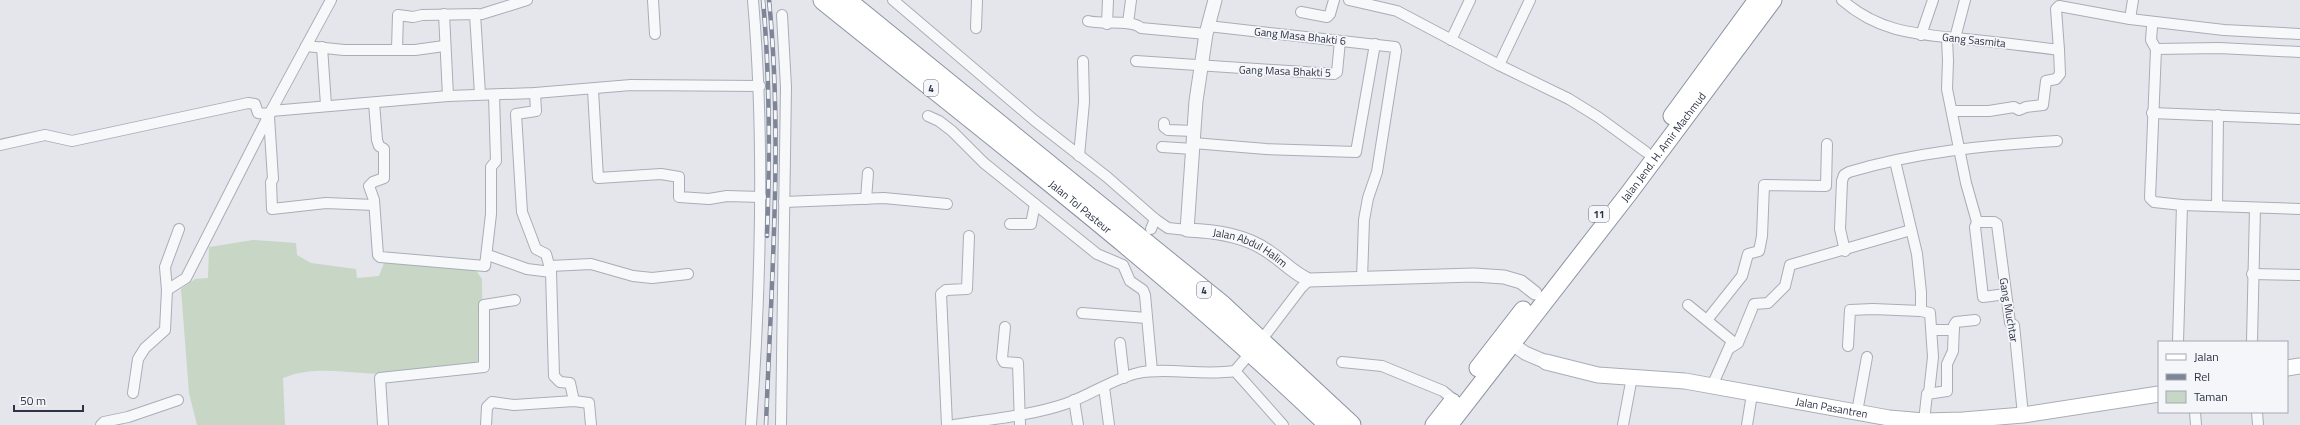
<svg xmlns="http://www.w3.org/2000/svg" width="2300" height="425" viewBox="0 0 2300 425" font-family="'Titillium Web',sans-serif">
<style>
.green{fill:#c8d6c5}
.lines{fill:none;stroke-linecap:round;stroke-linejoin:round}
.minor-casing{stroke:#a9adb6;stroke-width:12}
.tertiary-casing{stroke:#a9adb6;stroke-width:15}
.secondary-casing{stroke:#a9adb6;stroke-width:17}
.trunk-casing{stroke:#8b93a3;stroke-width:19}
.motorway-casing{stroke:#8b93a3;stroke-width:21}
.minor{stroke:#f7f8fa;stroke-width:10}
.tertiary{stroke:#f7f8fa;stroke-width:13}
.secondary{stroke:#fff;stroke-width:15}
.trunk{stroke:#fff;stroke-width:17}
.motorway{stroke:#fff;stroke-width:19}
.rail-casing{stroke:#7d8596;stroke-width:4.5}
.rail{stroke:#f4f6f9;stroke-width:3;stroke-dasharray:9;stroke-linecap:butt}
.labels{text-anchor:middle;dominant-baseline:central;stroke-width:3.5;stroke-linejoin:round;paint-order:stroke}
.shield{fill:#f4f6f9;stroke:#676e7a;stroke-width:1}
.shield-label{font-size:10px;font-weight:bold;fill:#2b3344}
.street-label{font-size:11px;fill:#2b3344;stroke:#f4f6f9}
</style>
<rect width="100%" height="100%" fill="#e4e6ec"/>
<path class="green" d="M253 240 296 243 297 255 311 263 356 269 357 278 379 276 384 263 473 266 482 279 483 357 475 363C444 367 411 374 380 374 348 373 314 365 283 378L285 425H197L189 393 181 289 195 279 208 278 209 247Z"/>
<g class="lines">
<g class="minor-casing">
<g id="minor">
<path d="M653 0 655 34"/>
<path d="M893 0 1034 120 1107 177 1155 219 1168 228 1187 230"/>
<path d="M1349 0 1397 11 1499 65 1569 99 1598 117 1646 152"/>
<path d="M1842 0C1880 33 1917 34 1965 39 1996 42 2028 46 2059 50L2056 9 2059 6 2130 19 2224 30 2300 34"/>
<path d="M1301 12 1327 17 1330 14 1334 0"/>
<path d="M444 14 448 96"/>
<path d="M475 14 480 94"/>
<path d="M2130 19 2133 0"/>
<path d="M1088 21C1103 25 1131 19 1141 28L1206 34"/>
<path d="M1128 23 1131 0"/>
<path d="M1107 24 1108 0"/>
<path d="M1208 26 1395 47 1396 51 1377 172 1368 198 1364 220 1362 279"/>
<path d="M2152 27 2151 40 2156 49"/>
<path d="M976 28 977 0"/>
<path d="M1921 35 1933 0"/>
<path d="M1947 38 1948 61 1947 89 1966 183 1977 222 1975 227 1983 297 2006 294"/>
<path d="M1955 38 1965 0"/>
<path d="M1451 40 1470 0"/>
<path d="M306 46 344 50H415L444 46"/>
<path d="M322 47 326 105"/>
<path d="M397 49 398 15 413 17 422 15 482 14 527 0"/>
<path d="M2300 52 2219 48 2156 49 2150 198 2154 202 2182 205 2300 209"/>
<path d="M1136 61 1334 74 1337 72 1340 41"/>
<path d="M1499 65 1530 0"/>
<path d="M593 90 598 178 661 174 679 177V197L709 199 727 196 761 197"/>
<path d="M535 93 536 111 516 114 522 212 536 249 546 254 551 272 554 376 560 382 570 383 574 401"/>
<path d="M374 103 377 140 379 146 384 149V178L373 182 369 186 374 200 378 255 380 257 485 266 491 214V167L496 161 494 95"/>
<path d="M271 111 448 96 535 93 631 85 760 86"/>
<path d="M1952 111H1989L2014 107 2019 110 2026 107 2043 105 2046 81 2056 79 2060 74 2059 50"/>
<path d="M2152 113 2300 119"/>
<path d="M928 116 939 121 952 131 984 163 1097 254 1123 265 1130 281 1143 290 1145 295 1152 371"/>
<path d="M269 117 273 179 271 182 272 209 326 203 374 205"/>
<path d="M1164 123V127L1168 130 1194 131"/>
<path d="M1193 143 1266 149 1356 152 1375 44"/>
<path d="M0 145 45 135 72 141 248 103 255 104 258 113 270 114"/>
<path d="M1162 147 1193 149"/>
<path d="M1079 156 1084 102 1083 61"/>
<path d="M1895 161 1917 254 1921 292V311L1930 313 1933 357 1929 393"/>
<path d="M866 199 868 173"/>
<path d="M784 202 884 198 947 204"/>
<path d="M2217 206 2218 115"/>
<path d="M1977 222H1994L1997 224 2010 323 2014 325 2023 415"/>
<path d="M1010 224H1031L1035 204"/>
<path d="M1151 229 1155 219"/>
<path d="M1845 251 1840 229 1842 181 1844 175 1849 172C1916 152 1986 145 2057 141"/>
<path d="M488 255 527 269 551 272"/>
<path d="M550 266 591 264 633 276 652 278 688 274"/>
<path d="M2252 274 2300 275"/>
<path d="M167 290 186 278 271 111 331 0"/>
<path d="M1688 305 1732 341 1712 386"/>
<path d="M1082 313 1147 318"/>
<path d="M1707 320 1742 276 1748 254 1759 251 1762 236 1764 185 1826 186 1827 144"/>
<path d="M1005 327 1002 358 1004 362 1018 363 1020 425"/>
<path d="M1932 330H1954"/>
<path d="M1266 334 1301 288 1309 280"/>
<path d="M2178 342 2182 205"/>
<path d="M2252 342 2255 208"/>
<path d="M1120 343 1124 378"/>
<path d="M1848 346 1850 310 1873 309 1921 311"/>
<path d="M1730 348 1738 343 1754 304 1768 303 1785 286 1790 265 1911 230"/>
<path d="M1342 362 1382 366 1443 391 1454 400"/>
<path d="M1235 371 1283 425"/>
<path d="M1104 387 1109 425"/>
<path d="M133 393 138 359 145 348 165 330 167 290 165 267 179 229"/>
<path d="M1074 400 1078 425"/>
<path d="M1857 412 1867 357"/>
<path d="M2195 412 2196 425"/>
<path d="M2257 412 2258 425"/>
<path d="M1924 421 1927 394 1947 391V364L1953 351 1954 325 1956 322 1975 320"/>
<path d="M101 425 104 422 128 417 178 400"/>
<path d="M383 425 380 378 484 367V305L515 300"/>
<path d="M486 425 487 407 492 402 514 405 574 401 589 403 591 425"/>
<path d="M751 425C761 284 765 141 753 0"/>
<path d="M781 425 786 87 782 15"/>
<path d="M947 425 941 294 946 290 967 289 969 236"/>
<path d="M954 425C990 419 1029 416 1065 404 1089 396 1112 379 1138 373 1167 367 1202 376 1235 371L1246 358"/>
<path d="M1623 425 1632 377"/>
<path d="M1747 425 1752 394"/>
</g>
</g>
<g class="tertiary-casing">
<g id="tertiary">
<path id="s1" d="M1215 0 1206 34 1196 101 1187 230C1215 231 1246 235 1269 252 1283 261 1294 274 1309 280L1474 275 1504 277 1521 282 1535 293"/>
<path d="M1511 343 1525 353 1546 362"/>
</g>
</g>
<g class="secondary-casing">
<g id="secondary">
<path id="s2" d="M1546 362 1598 375 1685 381 1889 418 1924 421 1963 420 2023 415 2159 394"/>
<path d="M2287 368 2300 366"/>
</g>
</g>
<g class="trunk-casing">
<g id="trunk">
<path d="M1672 116 1757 0"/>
<path d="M1478 368 1523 310"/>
<path d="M1434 425 1452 402"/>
<path id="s3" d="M1449 425 1629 193 1773 0"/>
</g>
</g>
<g class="motorway-casing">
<g id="motorway">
<path id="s4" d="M823 0C994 138 1170 272 1329 425"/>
<path d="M846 0 1222 305 1351 425"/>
</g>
</g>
<use href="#minor" class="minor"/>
<use href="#tertiary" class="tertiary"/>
<use href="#secondary" class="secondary"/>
<use href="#trunk" class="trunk"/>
<use href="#motorway" class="motorway"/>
<g class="rail-casing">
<g id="rail">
<path d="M763 0C770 78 770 157 767 236"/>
<path d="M766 425C771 284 783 141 769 0"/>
</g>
</g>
<use href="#rail" class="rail"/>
</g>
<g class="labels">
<g class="shield">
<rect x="924" y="80" width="14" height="16" rx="3"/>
<rect x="1589" y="206" width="20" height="16" rx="3"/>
<rect x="1197" y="282" width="14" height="16" rx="3"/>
</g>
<g class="shield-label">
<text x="931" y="88">4</text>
<text x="1599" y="214">11</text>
<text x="1204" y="290">4</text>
</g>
<g class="street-label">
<text transform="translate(1300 36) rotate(6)">Gang Masa Bhakti 6</text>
<text transform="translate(1974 40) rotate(6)">Gang Sasmita</text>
<text transform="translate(1285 71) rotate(2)">Gang Masa Bhakti 5</text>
<text stroke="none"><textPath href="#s3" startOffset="351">Jalan Jend. H. Amir Machmud</textPath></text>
<text stroke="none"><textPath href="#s4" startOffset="330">Jalan Tol Pasteur</textPath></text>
<text stroke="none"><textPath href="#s1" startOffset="299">Jalan Abdul Halim</textPath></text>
<text transform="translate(2009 310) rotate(80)">Gang Muchtar</text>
<text stroke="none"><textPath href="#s2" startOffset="290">Jalan Pasantren</textPath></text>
</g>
</g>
<rect x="2158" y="341" width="130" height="72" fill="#f4f6f9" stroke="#a4a8b1"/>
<rect x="2166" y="354" width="20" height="6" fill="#ffffff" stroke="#a4a8b1"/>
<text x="2194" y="361" font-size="12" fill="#2b3344">Jalan</text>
<rect x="2166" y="374" width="20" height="6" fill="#7d8596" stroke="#a4a8b1"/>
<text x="2194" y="381" font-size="12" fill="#2b3344">Rel</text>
<rect x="2166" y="391" width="20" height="12" fill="#c8d6c5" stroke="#a4a8b1"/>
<text x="2194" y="401" font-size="12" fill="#2b3344">Taman</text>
<path d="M14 405v6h69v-6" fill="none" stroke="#2b3344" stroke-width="2"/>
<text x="20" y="405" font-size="12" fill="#2b3344" stroke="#f4f6f9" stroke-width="3" paint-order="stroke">50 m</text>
</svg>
